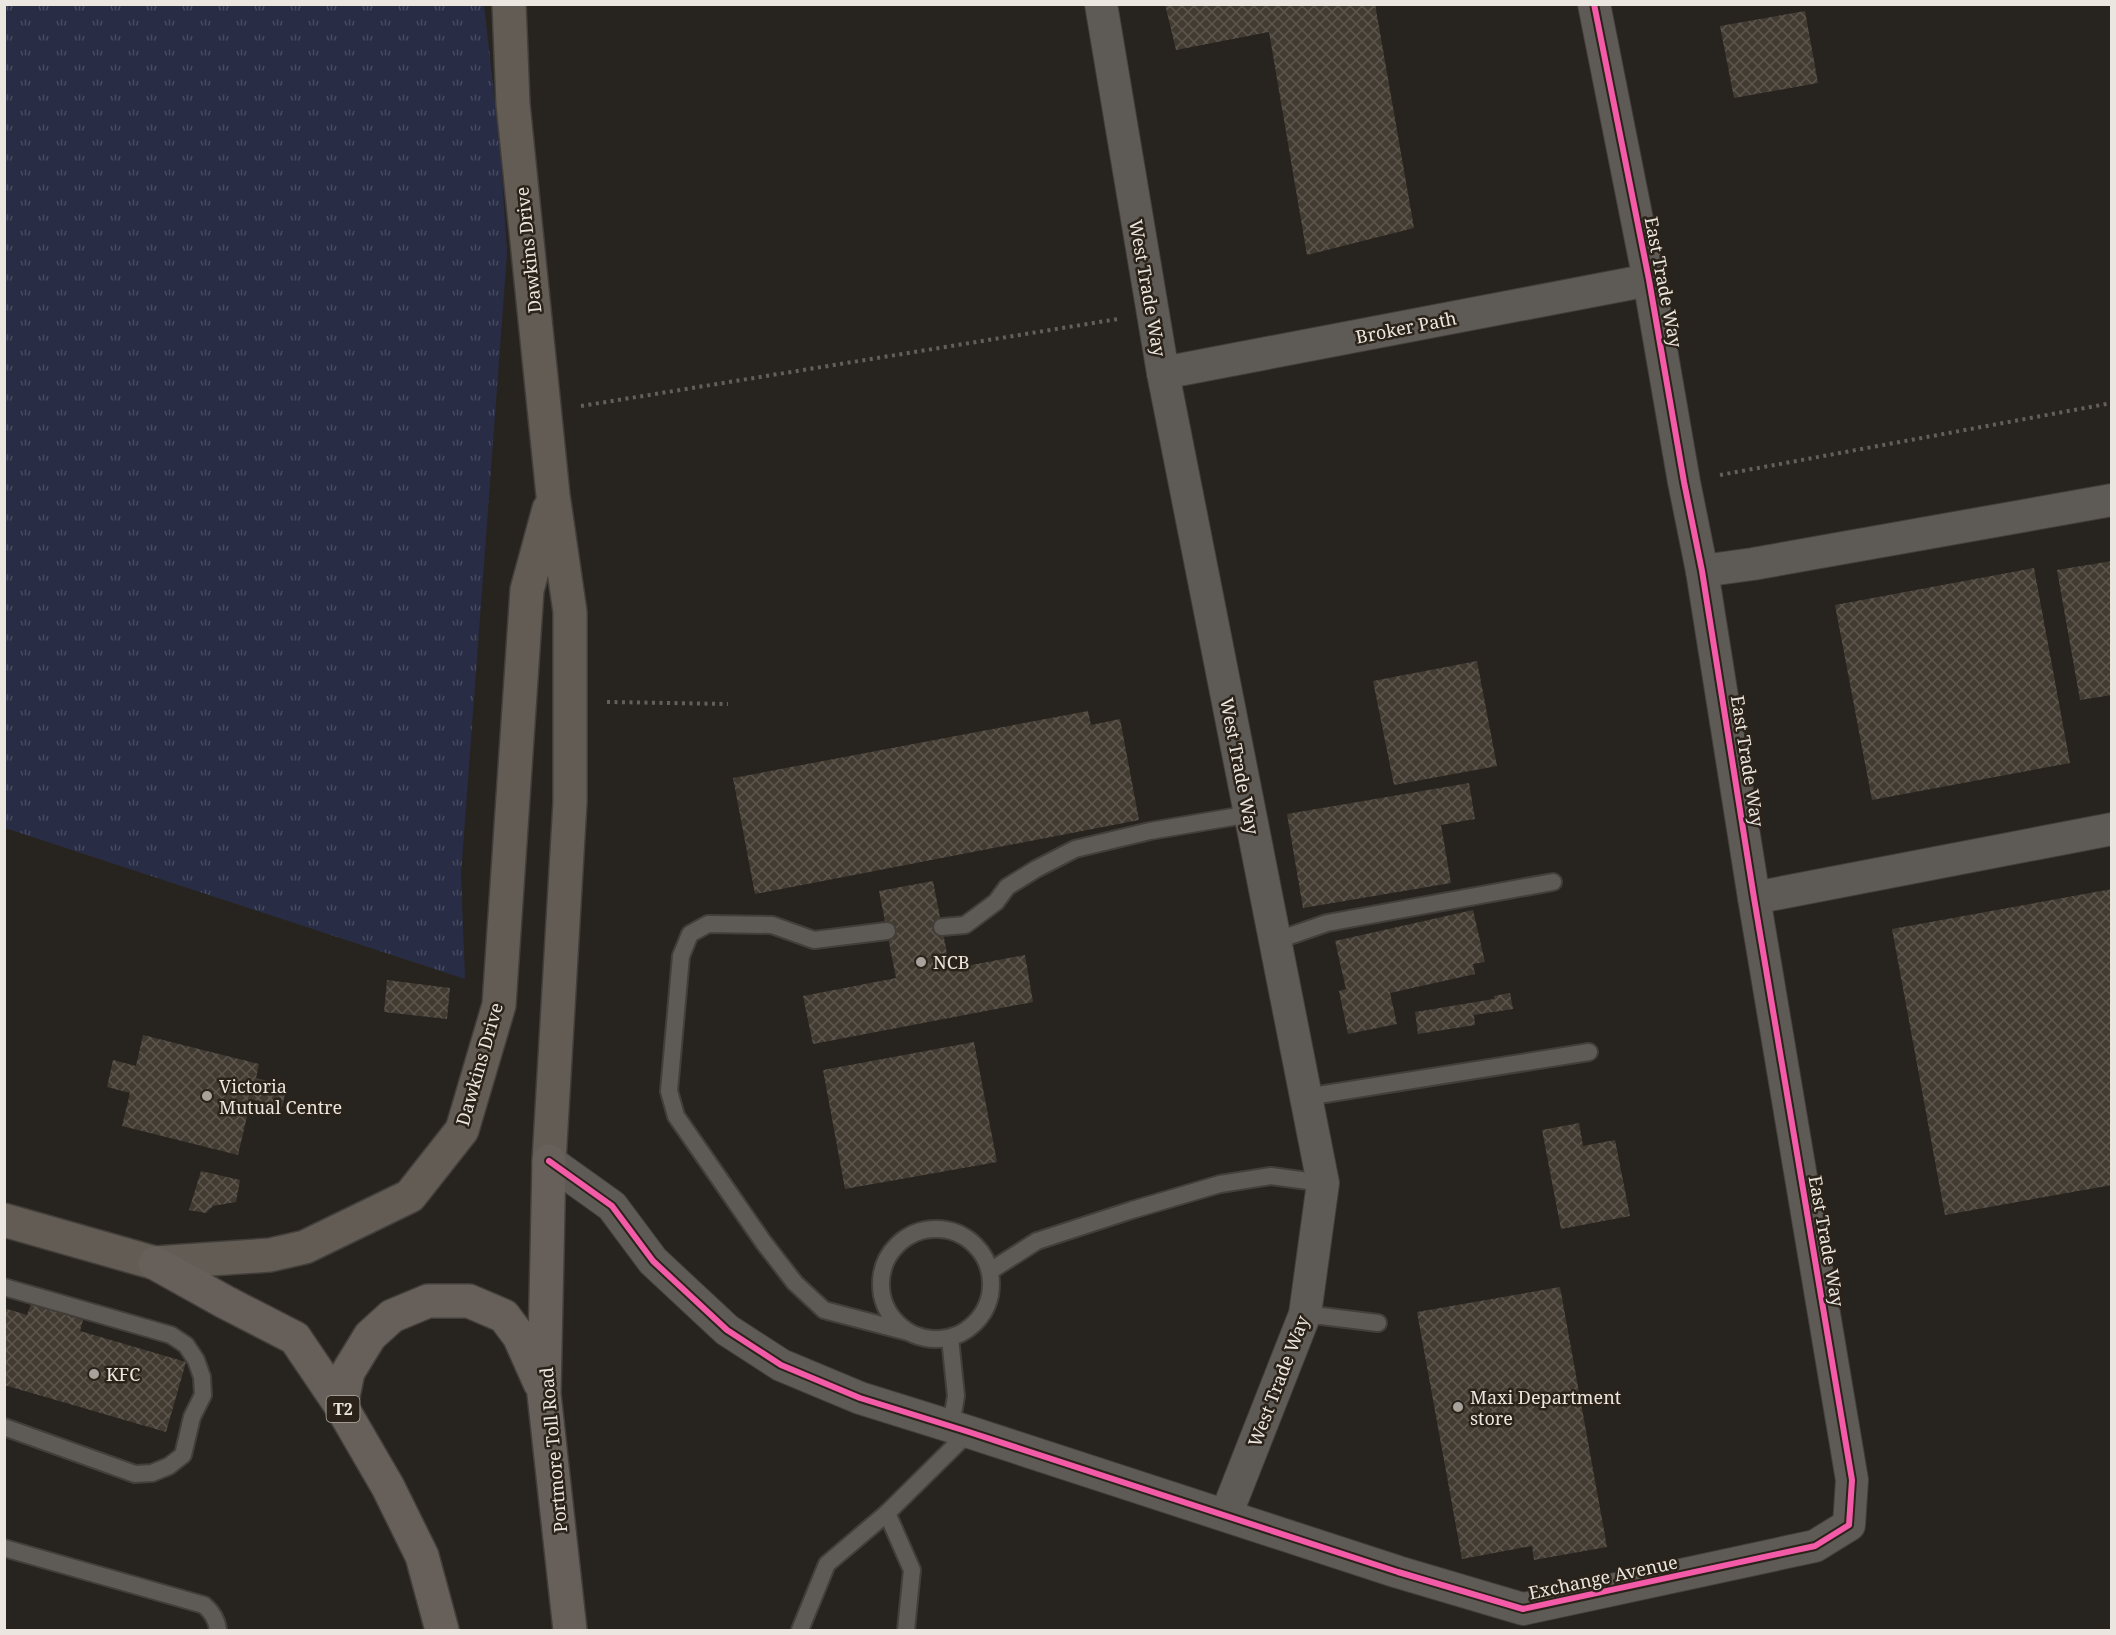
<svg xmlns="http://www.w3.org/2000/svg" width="2116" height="1635" viewBox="0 0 2116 1635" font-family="'Noto Serif',serif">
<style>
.park{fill:url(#park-tufts)}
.building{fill:url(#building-cross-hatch)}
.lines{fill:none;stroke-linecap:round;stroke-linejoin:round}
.lane-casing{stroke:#423e3a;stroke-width:20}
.street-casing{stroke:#423e3a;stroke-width:34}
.secondary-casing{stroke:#423e3a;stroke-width:36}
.highway-casing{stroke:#423e3a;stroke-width:36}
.path{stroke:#635f5a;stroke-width:4;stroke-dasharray:3 4.5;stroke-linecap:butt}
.lane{stroke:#5e5a55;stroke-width:16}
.street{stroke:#5e5a55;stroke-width:32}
.secondary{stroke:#625c55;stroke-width:33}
.highway{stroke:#67605a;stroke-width:33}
.cycleway-casing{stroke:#2b231a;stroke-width:10}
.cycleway{stroke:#f35aa7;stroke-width:6}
.poi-dot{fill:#a7a29c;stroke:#2b231a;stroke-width:2}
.labels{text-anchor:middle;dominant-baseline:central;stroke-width:5;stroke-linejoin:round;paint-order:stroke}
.shield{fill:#2b231a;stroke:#b2aca5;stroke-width:1.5}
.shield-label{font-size:16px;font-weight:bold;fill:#ece6e0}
.street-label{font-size:18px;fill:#ece6e0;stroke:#2b231a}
.poi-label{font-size:18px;fill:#ece6e0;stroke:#2b231a;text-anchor:start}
</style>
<defs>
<pattern id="park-tufts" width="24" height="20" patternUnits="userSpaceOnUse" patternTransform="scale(1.5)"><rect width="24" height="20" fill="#282d45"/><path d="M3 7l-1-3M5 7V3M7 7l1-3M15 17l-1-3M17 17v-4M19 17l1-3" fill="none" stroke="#474b60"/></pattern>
<pattern id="building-cross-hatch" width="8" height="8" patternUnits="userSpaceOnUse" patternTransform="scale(1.5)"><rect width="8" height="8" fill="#423b32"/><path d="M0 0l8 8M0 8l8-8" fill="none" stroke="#5d574f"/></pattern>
</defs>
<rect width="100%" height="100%" fill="#27231e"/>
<path class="park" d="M5 4 484 5 500 147 507 253 461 874 465 979 5 828Z"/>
<g class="building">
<path d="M1165 4H1375L1414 228 1307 255 1269 32 1176 50Z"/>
<path d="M1805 11 1818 83 1734 98 1720 26Z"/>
<path d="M2112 561V695L2080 700 2057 570Z"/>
<path d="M2034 568 2070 763 1872 800 1835 605Z"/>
<path d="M1477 661 1497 766 1394 785 1373 681Z"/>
<path d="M1088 711 1091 725 1120 719 1139 820 755 894 733 778Z"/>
<path d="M1469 783 1475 819 1441 825 1451 883 1303 908 1287 814Z"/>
<path d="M933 881 950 969 1025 955 1033 1002 813 1044 803 996 896 978 879 891Z"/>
<path d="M2112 889V1185L1945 1215 1892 929Z"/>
<path d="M1473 910 1485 962 1473 964 1475 974 1390 993 1397 1024 1348 1034 1339 991 1346 989 1335 941Z"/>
<path d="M387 980 450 988 447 1019 384 1012Z"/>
<path d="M1510 993 1513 1009 1474 1015 1475 1025 1418 1034 1415 1012 1494 999V996Z"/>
<path d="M143 1035 259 1064 256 1078 287 1086 282 1107 251 1099 238 1155 122 1126 130 1093 107 1087 113 1060 136 1066Z"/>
<path d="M974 1042 997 1162 845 1189 823 1070Z"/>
<path d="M1579 1123 1583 1146 1615 1140 1630 1216 1561 1229 1542 1130Z"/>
<path d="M201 1171 240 1180 236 1202 213 1206 206 1213 189 1210Z"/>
<path d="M1560 1287 1607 1547 1534 1560 1532 1546 1462 1559 1417 1312Z"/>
<path d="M31 1304 83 1320 80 1331 186 1362 166 1432 4 1385V1308L27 1315Z"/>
</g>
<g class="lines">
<g class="lane-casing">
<g id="lane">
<path d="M942 927 965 925 996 902 1007 887 1036 869 1075 849 1150 831 1250 814"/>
<path d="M887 931 814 940 772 925 708 924 690 934 681 956 669 1091 676 1116 764 1243 795 1283 824 1310 908 1332"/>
<path d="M1275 941 1327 923 1553 882"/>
<path d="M1306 1097 1589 1052"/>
<circle cx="936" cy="1284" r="55"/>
<path d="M990 1271 1037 1241 1132 1210 1220 1184 1271 1176 1323 1183"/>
<path d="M4 1287 171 1335 186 1345 196 1360 202 1377 203 1395 192 1417 183 1455 169 1466 152 1473 135 1474 4 1427"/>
<path d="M1305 1314 1378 1323"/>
<path d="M950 1338 956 1396 951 1426"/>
<path d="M887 1513 912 1570 906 1630"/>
<path d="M4 1548 204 1605C212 1612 217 1619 218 1630"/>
<path d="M800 1630 827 1564 887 1513 969 1432"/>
</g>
</g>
<g class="street-casing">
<g id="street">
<path d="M1101 4 1163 373 1323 1183 1305 1314 1226 1515"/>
<path d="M1163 373 1649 280"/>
<path d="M1702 571 1753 564 2112 500"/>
<path d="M1754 898 2112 829"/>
<path d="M549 1161 612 1206 653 1261 727 1330 781 1365 860 1398 969 1432 1398 1572 1523 1609 1815 1546 1849 1525 1852 1480 1754 898 1702 571 1684 482 1649 280 1594 4"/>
</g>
</g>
<g class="secondary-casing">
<g id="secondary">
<path d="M509 4 513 104 553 495 570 612V802L549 1161"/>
<path d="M4 1220 155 1263 270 1255 305 1247 410 1196 462 1130 499 1005 527 590 549 509"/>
</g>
</g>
<g class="highway-casing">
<g id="highway">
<path d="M549 1161 544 1394 570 1630"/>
<path d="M155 1263 225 1302 295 1338 341 1406 388 1487 422 1556 442 1630"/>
<path d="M341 1406 348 1372 370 1336 392 1316 428 1301H469L504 1316 519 1336 540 1383"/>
</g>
</g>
<g class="path">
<path d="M581 406 1118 319"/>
<path d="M1720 475 2112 403"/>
<path d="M607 702 728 704"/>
</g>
<use href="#lane" class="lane"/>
<use href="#street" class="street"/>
<use href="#secondary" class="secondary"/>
<use href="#highway" class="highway"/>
<g class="cycleway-casing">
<path id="cycleway" d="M549 1161 612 1206 653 1261 727 1330 781 1365 860 1398 969 1432 1398 1572 1523 1609 1815 1546 1849 1525 1852 1480 1754 898 1702 571 1684 482 1649 280 1594 4"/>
</g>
<use href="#cycleway" class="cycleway"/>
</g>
<g class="poi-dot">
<circle cx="921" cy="962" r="6"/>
<circle cx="207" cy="1096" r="6"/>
<circle cx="94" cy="1374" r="6"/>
<circle cx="1458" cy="1407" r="6"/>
</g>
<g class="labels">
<rect class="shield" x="326.5" y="1396" width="33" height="26" rx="4.5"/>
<g class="shield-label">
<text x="343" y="1409">T2</text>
</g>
<g class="street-label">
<text transform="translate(528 250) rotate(-96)">Dawkins Drive</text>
<text transform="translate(1664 282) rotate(79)">East Trade Way</text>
<text transform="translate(1148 288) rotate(80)">West Trade Way</text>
<text transform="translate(1406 327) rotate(-11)">Broker Path</text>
<text transform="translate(1748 761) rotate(81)">East Trade Way</text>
<text transform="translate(1240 766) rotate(79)">West Trade Way</text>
<text transform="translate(479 1064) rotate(-74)">Dawkins Drive</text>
<text transform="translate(1827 1241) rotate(80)">East Trade Way</text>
<text transform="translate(1278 1381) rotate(-69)">West Trade Way</text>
<text transform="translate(553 1450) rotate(-95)">Portmore Toll Road</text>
<text transform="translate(1603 1577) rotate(-12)">Exchange Avenue</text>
</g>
<g class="poi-label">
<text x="933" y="962">NCB</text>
<text x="219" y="1086">Victoria<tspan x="219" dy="21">Mutual Centre</tspan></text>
<text x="106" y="1374">KFC</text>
<text x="1470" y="1397">Maxi Department<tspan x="1470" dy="21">store</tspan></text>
</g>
</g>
<rect width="2116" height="1635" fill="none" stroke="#ece6e0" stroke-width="12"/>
</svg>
